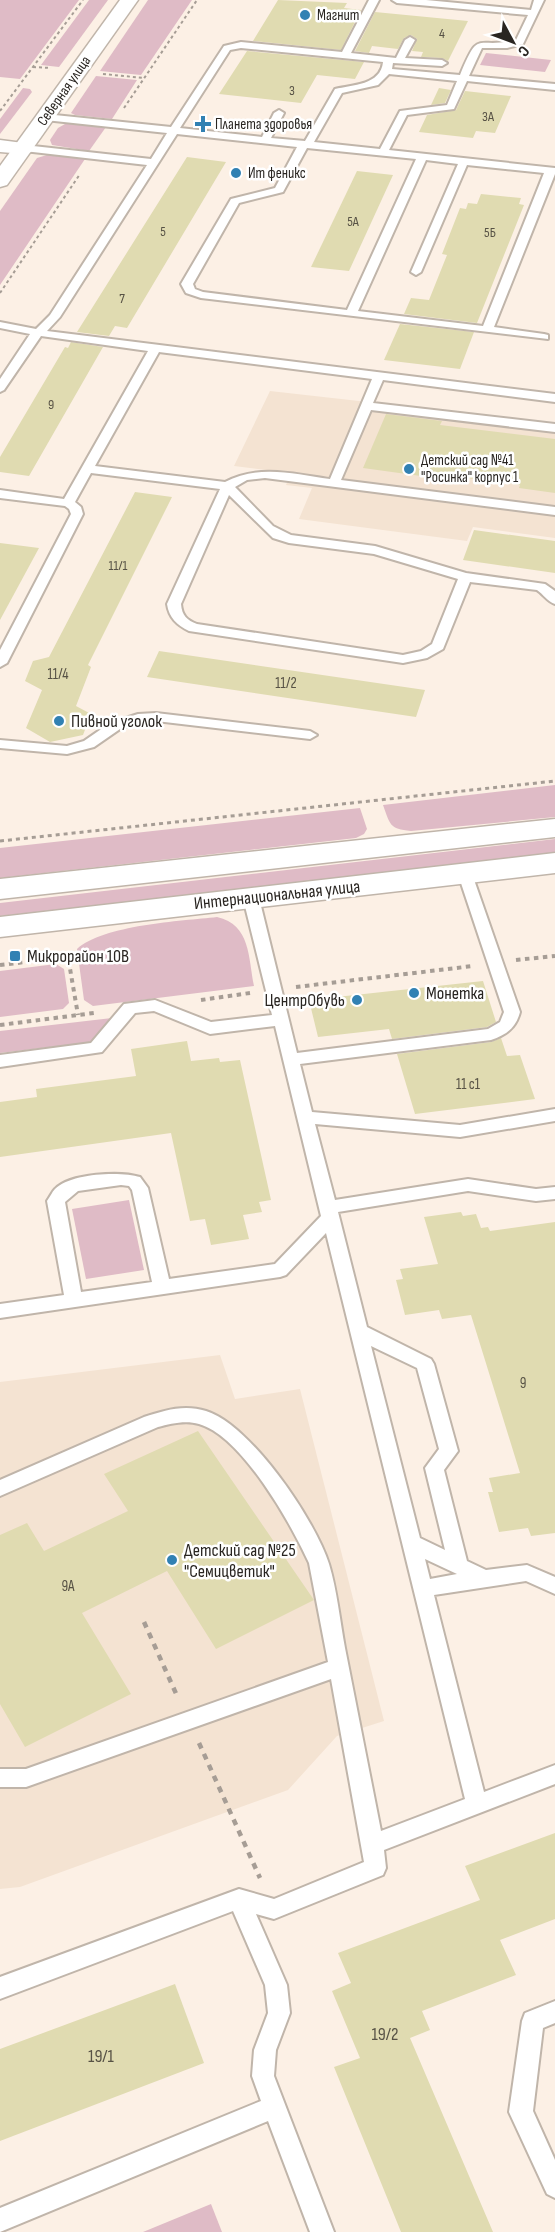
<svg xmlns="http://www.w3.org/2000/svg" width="555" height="2232" viewBox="0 0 555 2232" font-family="'Sofia Sans Condensed',sans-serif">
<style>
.built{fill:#f4e3d2}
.green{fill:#dfbbc6}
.building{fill:#e0dbb1}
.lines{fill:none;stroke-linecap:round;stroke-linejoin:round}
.service-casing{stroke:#c0b5aa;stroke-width:4}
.tertiary-casing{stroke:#c0b5aa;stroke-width:3}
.secondary-casing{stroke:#c0b5aa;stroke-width:3}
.primary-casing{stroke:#c0b5aa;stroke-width:3}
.path-far3{stroke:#a69d95;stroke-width:2;stroke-dasharray:3 3;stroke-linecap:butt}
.path-far2{stroke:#a69d95;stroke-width:3;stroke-dasharray:4 4;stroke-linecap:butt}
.path-far1{stroke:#a69d95;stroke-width:4;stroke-dasharray:4.5 4.5;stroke-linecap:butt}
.path{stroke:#a69d95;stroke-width:4.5;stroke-dasharray:6 6;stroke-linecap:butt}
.service{fill:#fff;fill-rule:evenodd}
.tertiary{fill:#fff;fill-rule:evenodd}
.secondary{fill:#fff;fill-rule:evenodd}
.primary{fill:#fff;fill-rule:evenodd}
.poi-dot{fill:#3181b3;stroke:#fff;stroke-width:2}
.labels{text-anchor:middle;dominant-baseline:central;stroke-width:5;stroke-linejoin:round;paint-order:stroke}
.far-number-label{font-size:14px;fill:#575245}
.far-poi-label{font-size:15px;fill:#292521;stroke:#fff;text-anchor:start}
.far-street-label{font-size:15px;fill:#292521;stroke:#fff}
.number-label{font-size:15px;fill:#575245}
.poi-label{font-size:18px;fill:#292521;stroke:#fff;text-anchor:start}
.street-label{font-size:18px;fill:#292521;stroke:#fff}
.near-number-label{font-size:18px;fill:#575245}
</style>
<rect width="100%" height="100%" fill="#fcf0e5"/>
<g class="built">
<path d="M270 391 555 423V538L473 527 467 541 299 519 312 488 286 485 291 473 234 466Z"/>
<path d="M220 1355 235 1399 300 1389 384 1721 337 1736 288 1790 20 1887 0 1889V1382Z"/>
</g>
<g class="green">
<path d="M0 0H79L20 79 0 77Z"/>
<path d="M89 0H108L59 67 41 65Z"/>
<path d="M148 0H192L141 75 100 71Z"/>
<path d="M486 53 551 60 545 72 480 65Z"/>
<path d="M96 76 137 80 112 119 75 115 71 113Z"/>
<path d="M23 88 30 89 32 92 0 134V119Z"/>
<path d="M65 124H71L106 127 89 151 52 145 50 140 58 128Z"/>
<path d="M47 155 85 159 0 285V211L37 158Z"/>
<path d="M555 785V817L411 831C389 829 390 824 383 805Z"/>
<path d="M360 808 367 829 364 834 356 838 0 878V848Z"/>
<path d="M555 839V854L0 916V903Z"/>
<path d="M217 917C251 925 248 957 254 986L93 1006 84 1000 77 949C103 925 181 921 217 917Z"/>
<path d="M56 964 64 969 69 1003 63 1009 0 1017V971Z"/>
<path d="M112 1018 92 1042 0 1053V1031Z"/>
<path d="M129 1200 144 1270 86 1279 72 1209Z"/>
<path d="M211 2204 222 2232H143Z"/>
</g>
<g class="building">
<path d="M278 0 347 3 344 8 361 10 341 50 253 41Z"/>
<path d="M375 12 468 21 448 61 442 58 421 57 423 52 412 51 417 39 411 35 404 38 398 49 372 46 369 53 355 51Z"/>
<path d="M247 51 364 62 355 79 317 75 301 103 219 94Z"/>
<path d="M439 88 451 90 445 103 431 105Z"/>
<path d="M465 91 511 96 495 133 476 131 473 138 419 132 427 115 456 110Z"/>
<path d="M187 157 226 162 127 328 115 326 109 336 77 332Z"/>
<path d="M357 171 393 175 349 271 311 267Z"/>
<path d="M481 194 521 198 519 204 524 205 477 323 404 314 411 298 429 300 447 255 442 254 460 208 466 209 468 203 477 204Z"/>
<path d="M400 324 474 332 460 369 384 360Z"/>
<path d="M71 342 103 347 29 476 0 472V457L65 347 68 348Z"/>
<path d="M386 414 442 421 440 425 555 439V493L519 488 520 485 422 472 421 476 363 468Z"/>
<path d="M135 492 172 497 88 665 91 667 76 706 91 714 83 735 50 742 26 728 42 690 25 681 33 661 49 657Z"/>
<path d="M474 530 555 541V573L463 560Z"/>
<path d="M0 543 39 548 0 620Z"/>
<path d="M159 651 425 690 416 717 147 677Z"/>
<path d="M483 981 496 1022 487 1027 392 1039 389 1029 318 1037 309 1000Z"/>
<path d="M501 1038 507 1056 520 1055 535 1099 415 1114 397 1054 491 1042Z"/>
<path d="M187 1041 191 1061 219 1058 220 1062 240 1060 271 1200 259 1202 262 1212 243 1215 249 1239 211 1245 205 1219 190 1221 171 1133 0 1157V1102L37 1097 36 1089 136 1076 131 1049Z"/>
<path d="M461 1212 463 1216 476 1214 481 1228 488 1227 490 1231 555 1222V1533L531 1536 528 1528 499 1532 488 1492H493L489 1478 520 1473 471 1315 442 1319 439 1310 405 1315 396 1280 403 1279 400 1269 438 1264 424 1217Z"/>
<path d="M198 1431 314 1600 216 1649 167 1571 82 1613 131 1694 25 1747 0 1704V1535L27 1523 44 1551 128 1511 104 1474Z"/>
<path d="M555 1833V1919L500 1940 516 1975 422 2011 430 2030 410 2038 493 2232H401L334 2067 360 2058 332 1991 351 1983 338 1953 480 1900 465 1866Z"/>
<path d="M175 1984 204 2063 0 2141V2049Z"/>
</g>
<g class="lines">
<g class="service-casing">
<g id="service">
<path d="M369 0H379L351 53 396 58 405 40 410 37 415 40 405 58 442 60 447 63 442 66 393 63 392 69 460 75C480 27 475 50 516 40L528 15 397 3 392 0H426L531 10 534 0H544L523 44 507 48H482L469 76 555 84V90L467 81 454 109 407 115 389 150 555 168V174L494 327 544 334 548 335V339L201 298 186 293 181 284 231 199 275 188 297 147 177 134 60 317 47 331 555 394V402L383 380 373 403 555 424V432L371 410 341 480 555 507V515L265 478 247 480 235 487 273 526 291 535 375 546 466 573 545 584 555 591V604C548 602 543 594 537 590L470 582 443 649 427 658 403 663 189 631C177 625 169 618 167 604L220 489 91 473 75 502 81 507 83 514 7 663 0 667V650L71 514 69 509 65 506 0 498V490L64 499 148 351 41 336 4 390 0 392V379L30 334 0 328V322L36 329 50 315 147 165 24 151 19 148 24 145 151 159 167 133 45 120 40 117 45 114 171 127 224 46 241 42 342 52ZM241 48 383 62C381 85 352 85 335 89L305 141 271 138 284 113 279 110 274 113 262 137 180 128 230 50ZM389 74 457 81 447 105 400 111 380 149 314 142 342 93 378 85ZM307 148 416 159 347 310 203 292 195 289 193 284 239 203 283 192ZM426 160 458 164 411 272 416 275 421 272 467 165 544 173 483 326 358 311ZM159 352 372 379 330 479C294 474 259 464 225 482L95 466ZM229 495 273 538 289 543 374 554 458 579 432 644 421 651 403 655 197 624C187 620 182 616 181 604Z"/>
<path d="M156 713 310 731 317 735 310 739 156 721 140 722 120 729 94 747 67 754 0 748V740L67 746 84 741 110 723 138 714Z"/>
<path d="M465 869 472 874 520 1012C516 1028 506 1035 491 1040L300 1064 312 1112 460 1125 555 1109V1121L460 1137 315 1124 335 1200 468 1179 536 1189 555 1187V1199L536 1201 468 1191 338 1212 367 1327 431 1359 434 1364 458 1451 444 1470 467 1561 486 1570 527 1565 555 1577V1594L526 1581 434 1595 484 1792 555 1765V1784L384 1850 386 1868 383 1875 274 1919 256 1914 287 1985 290 2013 276 2050 274 2076 334 2232H310L268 2121 0 2232V2208L261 2101 252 2076 254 2050 268 2013 265 1985 233 1911 0 1999V1977L239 1889 274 1899 364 1862 331 1679 26 1787H0V1769H26L328 1662 309 1563C291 1524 242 1436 199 1424 185 1420 170 1424 158 1427L0 1496V1480L144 1417C165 1410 185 1404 206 1411 251 1425 315 1520 329 1564 337 1590 340 1621 345 1648 357 1709 369 1770 381 1831L465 1799 326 1233 286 1275 280 1277 0 1318V1304L64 1295 47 1201C50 1197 52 1192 55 1189 70 1173 121 1171 140 1177L148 1188 169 1279 275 1264 321 1216 275 1026 210 1034 154 1011 135 1013 102 1052 0 1067V1055L91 1043 124 1004 155 1000 211 1022 272 1015 243 898 251 893 259 898 297 1053 488 1029 500 1022 504 1012 458 874ZM121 1185 129 1186 132 1190 152 1282 81 1292 65 1202 78 1191ZM371 1346 417 1368 439 1449 425 1468 445 1550 420 1538ZM425 1559 457 1574 430 1579Z"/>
<path d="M555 2001V2023L543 2028 533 2111 555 2160V2198L547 2194 509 2112 522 2021 525 2013Z"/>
</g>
</g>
<g class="tertiary-casing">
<path id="tertiary" d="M0 140 31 144 34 148 31 152 24 154 0 152Z"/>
</g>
<g class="secondary-casing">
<path id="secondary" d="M120 0H138L7 185 0 187V166Z"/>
</g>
<g class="primary-casing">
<g id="primary">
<path d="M555 819V837L0 899V879Z"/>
<path d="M555 853V873L0 937V917Z"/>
</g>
</g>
<g class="path-far3">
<path d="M33 67 51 68"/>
<path d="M103 74 144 78"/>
<path d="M124 108 197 0"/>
<path d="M0 111 83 0"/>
<path d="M0 293 80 174"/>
</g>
<path class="path-far2" d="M0 841 555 781"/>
<g class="path-far1">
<path d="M516 960 555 956"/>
<path d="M0 965 68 957 78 1015"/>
<path d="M296 987 473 966"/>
<path d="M201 1000 250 993"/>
<path d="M0 1025 94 1013"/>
</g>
<g class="path">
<path d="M144 1622 178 1698"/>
<path d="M199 1743 260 1878"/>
</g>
<use href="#service" class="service"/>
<use href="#tertiary" class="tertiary"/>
<use href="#secondary" class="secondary"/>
<use href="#primary" class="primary"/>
</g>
<g class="poi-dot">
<circle cx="305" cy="15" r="6"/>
<path d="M200 115h6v6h6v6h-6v6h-6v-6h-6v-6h6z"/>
<circle cx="236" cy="173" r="6"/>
<circle cx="409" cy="469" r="6"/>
<circle cx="59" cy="721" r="6"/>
<rect x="9" y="950" width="12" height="12" rx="3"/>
<circle cx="414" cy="993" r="6"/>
<circle cx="357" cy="1000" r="6"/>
<circle cx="172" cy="1560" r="6"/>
</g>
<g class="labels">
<g class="far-number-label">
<text x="442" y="33">4</text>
<text x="292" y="90">3</text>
<text x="488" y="116">3А</text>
<text x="353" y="221">5А</text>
<text x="163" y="231">5</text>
<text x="490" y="232">5Б</text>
<text x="122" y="298">7</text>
<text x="51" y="404">9</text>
<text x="118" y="565">11/1</text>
</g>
<g class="far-poi-label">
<text x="317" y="15">Магнит</text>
<text x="215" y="124">Планета здоровья</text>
<text x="248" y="173">Ит феникс</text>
<text x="421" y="460">Детский сад №41<tspan x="421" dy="17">"Росинка" корпус 1</tspan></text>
</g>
<g class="far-street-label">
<text transform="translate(64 91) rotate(-55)">Северная улица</text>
</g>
<g class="number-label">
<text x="58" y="674">11/4</text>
<text x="286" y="683">11/2</text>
<text x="468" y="1084">11 с1</text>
<text x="523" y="1383">9</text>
<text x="68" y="1586">9А</text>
</g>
<g class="poi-label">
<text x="71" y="721">Пивной уголок</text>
<text x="27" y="956">Микрорайон 10В</text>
<text x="426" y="993">Монетка</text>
<text x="345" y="1000" text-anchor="end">ЦентрОбувь</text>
<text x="184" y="1550">Детский сад №25<tspan x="184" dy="21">"Семицветик"</tspan></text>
</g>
<g class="street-label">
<text transform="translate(277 895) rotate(-6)">Интернациональная улица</text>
</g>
<g class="near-number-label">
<text x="385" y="2034">19/2</text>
<text x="101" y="2056">19/1</text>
</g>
</g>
<g transform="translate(513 42) rotate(131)" stroke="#ffffff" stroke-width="4.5" paint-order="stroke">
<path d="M0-4.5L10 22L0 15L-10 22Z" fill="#292521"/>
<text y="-9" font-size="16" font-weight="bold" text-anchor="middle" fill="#292521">С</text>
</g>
</svg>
